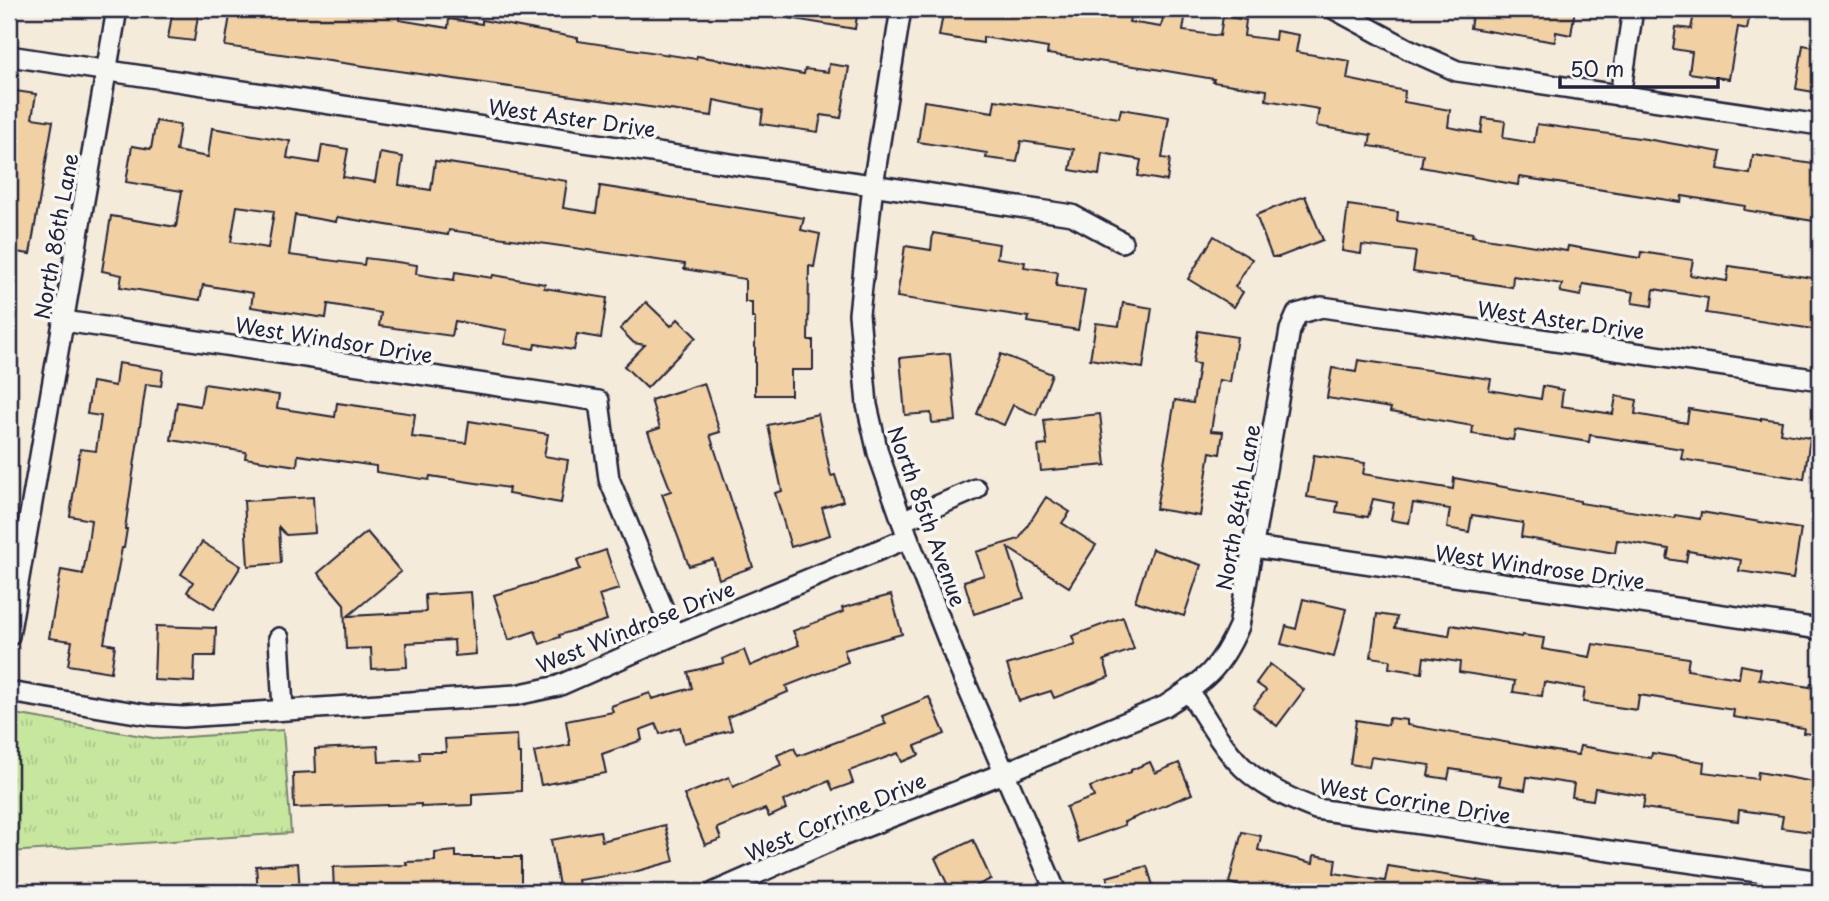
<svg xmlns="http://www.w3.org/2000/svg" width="1829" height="901" viewBox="0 0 1829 901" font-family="'Playpen Sans',sans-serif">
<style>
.grass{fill:url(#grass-tufts);stroke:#74846d;stroke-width:2}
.building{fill:#f1d1a3;stroke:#22223b;stroke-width:2;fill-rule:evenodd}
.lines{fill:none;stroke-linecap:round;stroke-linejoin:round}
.street-casing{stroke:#22223b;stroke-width:24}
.street{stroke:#f6f6f2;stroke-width:19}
.labels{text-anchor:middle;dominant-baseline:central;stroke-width:7;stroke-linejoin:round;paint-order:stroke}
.street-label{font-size:21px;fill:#22223b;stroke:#f6f6f2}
</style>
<defs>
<pattern id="grass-tufts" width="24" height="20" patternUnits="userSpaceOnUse" patternTransform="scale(1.75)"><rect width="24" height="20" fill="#c7e79f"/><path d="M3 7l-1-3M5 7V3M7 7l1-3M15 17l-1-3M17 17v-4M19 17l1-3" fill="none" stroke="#abc68a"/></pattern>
</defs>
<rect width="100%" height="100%" fill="#f4ebda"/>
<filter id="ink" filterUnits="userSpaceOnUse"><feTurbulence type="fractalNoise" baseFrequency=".0143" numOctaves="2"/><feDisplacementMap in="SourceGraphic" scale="14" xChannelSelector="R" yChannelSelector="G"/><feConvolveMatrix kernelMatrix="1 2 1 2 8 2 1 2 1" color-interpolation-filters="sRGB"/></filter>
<g filter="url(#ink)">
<path class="grass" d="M9 713 159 739 283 730 291 833 9 852Z"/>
<g class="building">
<path d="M173 9H199L194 41 168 38Z"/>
<path d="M231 9H366L400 15 399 20 448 28 449 19 482 24V20L578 38V41L696 59 697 56 804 74 805 69 828 72 829 64 849 67 841 118 821 115 818 132 761 124 763 110 714 100 712 116 225 46Z"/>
<path d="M788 9H858L855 29 788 18Z"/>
<path d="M944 9H1076V13L1107 18 1109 9H1132L1129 22 1161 27 1165 9 1186 12 1183 31 1220 36 1223 16 1246 20 1244 36 1275 40 1276 31 1299 35 1296 52 1350 61 1347 79 1405 91 1404 102 1450 110 1448 127 1481 133 1483 118 1505 121 1503 138 1534 143 1537 124 1646 139 1721 152 1718 169 1750 174 1753 155 1820 165V222L1744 210 1745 206 1682 196 1681 202 1519 177 1518 185 1421 167 1423 154 1369 146 1371 135 1316 126 1319 109 1266 100 1267 90 1213 82 1214 79 1155 69 1047 54 1048 48 983 37V43L939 36Z"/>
<path d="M1473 9H1575L1571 35 1556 32 1555 42 1470 28Z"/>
<path d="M1695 9H1751L1747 29 1738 27 1729 79 1689 73 1692 52 1673 49 1676 27 1691 29Z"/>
<path d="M1803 45 1820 48V93L1796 89Z"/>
<path d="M9 90 36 94 32 118 53 121 30 254 9 251Z"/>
<path d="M995 100 1119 118 1121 109 1169 117 1162 158 1170 159 1167 181 1138 176 1141 160 1102 153 1099 175 1070 170 1074 149 1042 144 1021 141 1017 162 986 158 987 153 918 142 924 101 993 112Z"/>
<path d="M156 121 180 125 176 151 208 157 212 128 290 141 287 158 319 163 322 145 348 149 343 177 375 182 380 153 403 157 399 185 431 190 435 161 567 181 563 208 596 213 600 186 804 218 801 230 820 234 814 267 809 266 808 340H813V370H791V395H755V318H752V302H745V279L684 269 685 264 449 230 448 235 337 217 336 222 295 215 289 255 364 265 365 258 397 262 417 265 416 274 454 280 455 272 492 278 493 275 545 284 544 288 607 298 601 338 577 334 574 350 535 344 534 349 504 344 507 330 455 321 452 336 379 326 381 313 328 304 326 318 251 307 253 293 203 285 200 300 120 287 122 275 102 271 111 216 176 227 182 191 126 182 132 146 151 149ZM237 206 274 211 268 248 231 242Z"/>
<path d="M1305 196 1323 240 1279 257H1272L1256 215Z"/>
<path d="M1348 205 1398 212 1397 221 1473 233 1472 236 1567 251 1568 246 1640 258 1641 252 1693 260 1690 275 1727 281 1729 266 1820 279V330L1706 313 1708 298 1654 289 1652 306 1632 303 1634 292 1583 284 1581 296 1560 292 1562 284 1513 276 1512 287 1413 272 1416 252 1362 245 1361 254 1342 251Z"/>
<path d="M933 233 999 244 997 258 1025 262 1024 267 1058 272 1056 286 1085 290 1078 330 1028 322 1029 317 897 297 905 246 931 250Z"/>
<path d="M1214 236 1252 259 1235 287 1243 292 1234 307 1188 279Z"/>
<path d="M646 302 671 326 678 319 696 337 647 388 624 366 645 345 634 343 620 329Z"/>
<path d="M1123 303 1152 308 1143 368 1090 359 1096 323 1119 326Z"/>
<path d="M1198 331 1237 337 1230 382 1219 380 1211 431 1223 432 1220 454 1210 452 1200 516 1156 509 1175 400 1193 403 1199 364 1193 363Z"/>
<path d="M950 353 956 421 932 423 931 413 905 415 900 358Z"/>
<path d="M1001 354 1052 374 1036 415 1013 405 1004 425 977 414Z"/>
<path d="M1358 360 1491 379 1489 390 1541 399 1543 386 1563 390 1561 406 1613 414 1616 396 1637 400 1635 414 1687 423 1689 409 1761 420V418L1782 421 1780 433 1810 438 1804 479 1681 459 1683 449 1590 435 1589 442 1515 430 1513 440 1472 434 1473 426 1390 412 1391 408 1327 398 1332 368 1356 372Z"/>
<path d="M118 363 163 370 161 386 146 384 125 529H127L124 548H122L104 643 115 645 111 672 68 665 72 641 49 638 61 570 83 574 88 543 91 520 70 516 80 449 96 451 101 416 87 414 92 382 115 386Z"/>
<path d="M704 383 720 432 710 435 753 567 719 579 713 559 689 566 662 494 671 491 648 432 660 428 651 400Z"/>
<path d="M204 384 279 395 277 408 335 417 337 403 415 414 412 437 466 443 469 421 548 434 544 456 568 460 561 503 508 494 509 488 430 476 429 480 376 472V466L298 455 297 466 245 458 246 452 171 440 177 402 200 406Z"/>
<path d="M818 414 831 476 835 475 843 501 822 508 830 535 791 547 775 493 782 491 768 425Z"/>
<path d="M1100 414 1106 465 1041 471 1038 446 1047 445 1044 420Z"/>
<path d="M1314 455 1365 463 1363 474 1453 489 1454 478 1580 501V503L1674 518 1675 515 1700 519 1701 512 1801 529 1793 579 1739 571 1741 560 1688 551 1686 562 1667 559 1669 549 1617 540 1615 553 1521 537 1523 523 1472 515 1469 532 1447 528 1450 509 1413 503 1409 523 1391 520 1394 503 1373 499 1368 517 1336 512 1338 502 1307 497Z"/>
<path d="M313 497 315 533 286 535 279 527 281 563 248 566 244 501Z"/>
<path d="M1046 497 1070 512 1062 523 1096 545 1069 587 1008 548 1024 598 974 614 964 581 984 575 976 552 1019 539Z"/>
<path d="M367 532 401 572 348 616 426 612 425 595 471 592 476 654 455 656 454 640 406 643 407 667 372 669 371 648 346 649 344 604 318 573Z"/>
<path d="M202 542 241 566 214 609 187 592 193 582 181 574Z"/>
<path d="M1152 549 1201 565 1184 616 1135 601Z"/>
<path d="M606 550 619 589 599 595 607 620 559 635 560 637 540 644 535 631 509 640 494 595 580 569 577 560Z"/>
<path d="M891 595 902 634 844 650 848 662 786 686 788 692 728 717 732 730 684 743 680 727 660 734 656 724 640 730 642 740 602 754 606 773 541 785 534 752 570 745 566 721 613 712 611 706 650 693 652 699 692 688 688 672 724 663 722 659 744 650 750 666 799 645 793 631 843 612 842 608Z"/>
<path d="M1303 599 1346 609 1334 657 1281 644 1286 626 1296 629Z"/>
<path d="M1377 614 1397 617 1395 628 1449 636 1451 625 1522 637V635L1544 638 1542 649 1590 657 1593 644 1689 658 1687 670 1739 678 1741 665 1761 669 1759 679 1810 687 1811 683 1820 684V735L1803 733 1804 728 1733 717 1734 710 1639 695 1637 710 1583 702 1585 689 1544 682 1542 696 1513 692 1515 681 1459 672 1460 662 1424 657 1422 673 1389 668 1390 660 1371 657Z"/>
<path d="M1123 617 1134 649 1104 660 1109 677 1054 698 1051 691 1019 701 1007 665 1075 644 1072 636Z"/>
<path d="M156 626 216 628 215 656H195L194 682 154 680Z"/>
<path d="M1270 664 1304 690 1277 726 1253 707 1266 690 1256 683Z"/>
<path d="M929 697 945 734 915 746 919 755 902 762 898 753 849 771 853 783 833 790 829 781 783 801 786 809 769 817 765 809 717 828 721 839 705 845 684 795 729 777 733 787 781 765 777 755 794 748 798 756 886 724 882 716Z"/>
<path d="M1389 718 1407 720V725L1578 755 1580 746 1651 758 1652 753 1704 762 1703 772 1757 779 1758 772 1820 783V833L1781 828 1783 816 1739 810 1738 821 1643 808 1645 796 1595 788 1593 800 1572 797 1574 784 1527 777 1525 790 1499 785 1501 777 1450 769 1448 779 1428 776 1430 765 1371 757 1369 767 1350 764 1356 720 1388 725Z"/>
<path d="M517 735 518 754H521V791L472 794V805L421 807V804L294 808 293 773 316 772 315 749 378 746 379 762 420 760 419 752H446L445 739Z"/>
<path d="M1150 762 1155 773 1179 763 1192 794 1124 822 1125 825 1078 842 1066 807 1094 797 1090 787 1131 772V770Z"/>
<path d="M665 825 674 861 634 872 578 880 580 892H560L551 840 600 831 602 841Z"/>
<path d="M1242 832 1261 836 1258 850 1313 863 1314 855 1336 859 1334 873 1385 881 1388 866 1495 883V892H1243L1244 887 1229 883Z"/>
<path d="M973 840 991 879 963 892H951L935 858Z"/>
<path d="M456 851V857H521V886H498V892H334L333 867 407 865 406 862 435 861V853Z"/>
<path d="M298 863 300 892H258L256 866Z"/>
<path d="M1147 866 1155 892H1112L1107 877Z"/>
</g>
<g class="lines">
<g class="street-casing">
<g id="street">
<path d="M901 9 873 185 859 314 867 405 878 453 908 538 960 670 1056 892"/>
<path d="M1334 9 1408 49 1457 71 1820 125"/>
<path d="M9 56 1072 215 1122 242"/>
<path d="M1620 96 1633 9"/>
<path d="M64 321 599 401 609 479 674 635"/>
<path d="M902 521 976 489"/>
<path d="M1254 547 1820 629"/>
<path d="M9 636 117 9"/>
<path d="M279 638 283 709"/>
<path d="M1189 691C1230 757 1240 780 1316 809L1820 881"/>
<path d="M9 692 148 715 183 717 516 695 558 686 674 635 908 538"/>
<path d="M715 892 837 838 1004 773 1165 706C1204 681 1220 670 1239 626L1290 330 1297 314 1322 307 1820 380"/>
</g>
</g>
<use href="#street" class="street"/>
</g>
</g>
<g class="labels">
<g class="street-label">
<text transform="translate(572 117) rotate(8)">West Aster Drive</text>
<text transform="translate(55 236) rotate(-80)">North 86th Lane</text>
<text transform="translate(1561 319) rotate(8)">West Aster Drive</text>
<text transform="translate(334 339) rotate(9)">West Windsor Drive</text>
<text transform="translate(1237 507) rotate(-80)">North 84th Lane</text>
<text transform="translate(928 516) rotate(70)">North 85th Avenue</text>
<text transform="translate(1540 566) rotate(8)">West Windrose Drive</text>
<text transform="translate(635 626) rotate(-22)">West Windrose Drive</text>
<text transform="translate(1415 800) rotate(9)">West Corrine Drive</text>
<text transform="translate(835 816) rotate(-23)">West Corrine Drive</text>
</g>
</g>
<rect width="1829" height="901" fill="none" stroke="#f6f6f2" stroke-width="35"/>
<rect x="18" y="18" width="1794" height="866" fill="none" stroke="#22223b" stroke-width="2.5" filter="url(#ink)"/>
<path d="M1560 77v10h158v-10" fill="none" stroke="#22223b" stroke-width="3.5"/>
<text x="1570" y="77" font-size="21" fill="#22223b" stroke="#f6f6f2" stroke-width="5" paint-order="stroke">50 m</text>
</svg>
